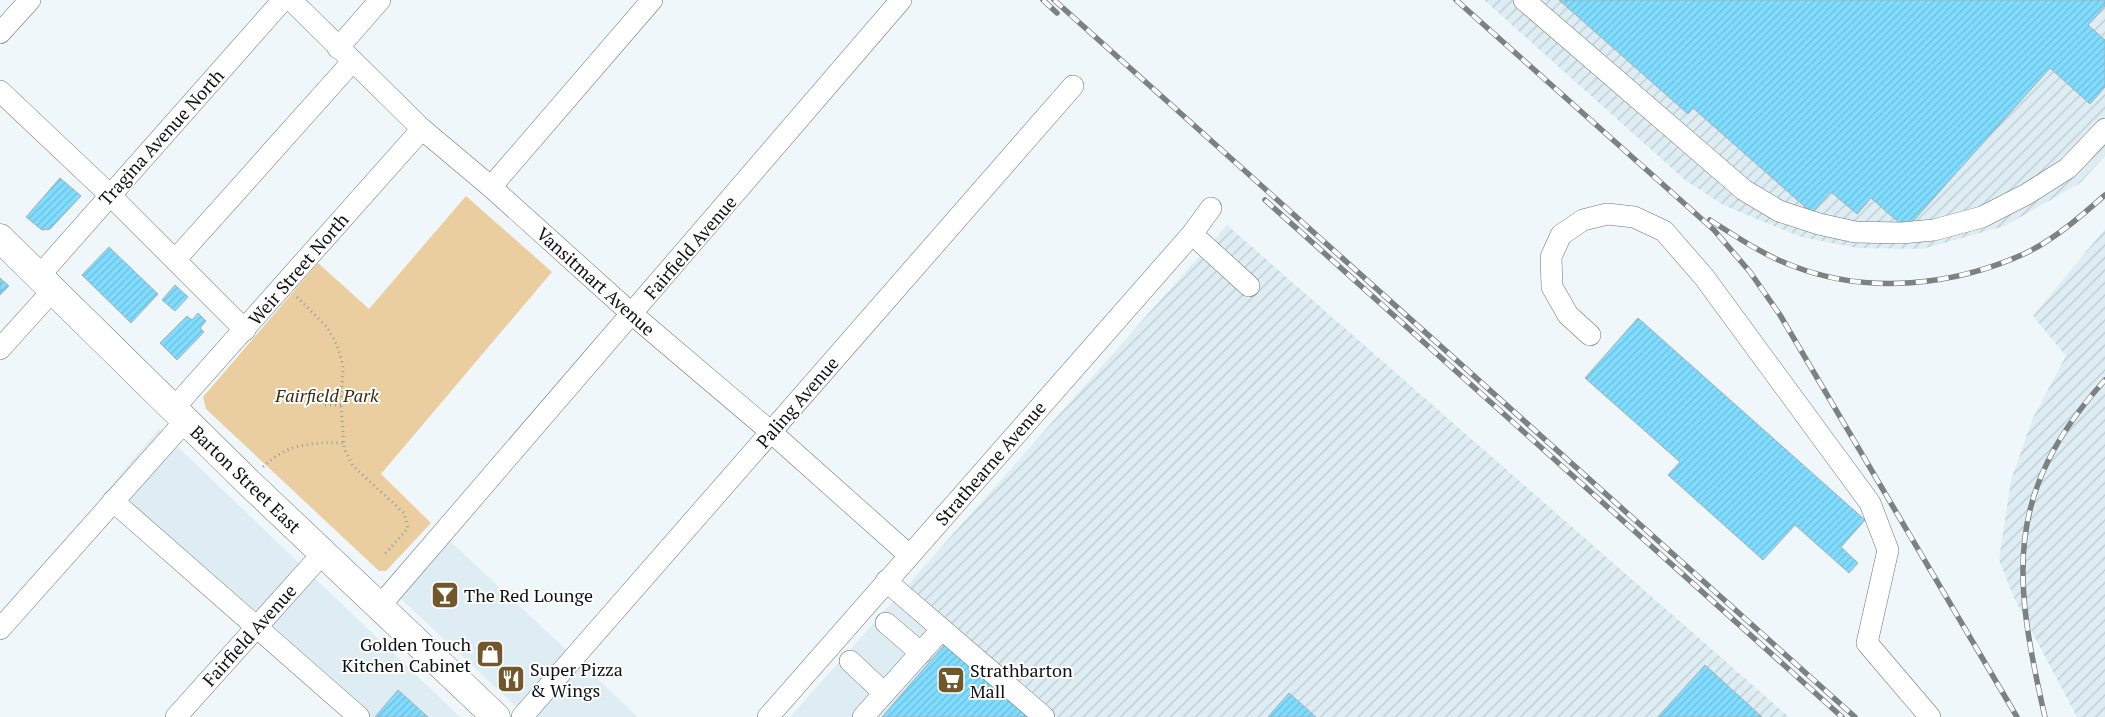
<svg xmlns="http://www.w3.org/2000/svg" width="2105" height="717" viewBox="0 0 2105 717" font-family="'PT Serif',serif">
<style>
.built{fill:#ddedf3}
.industrial{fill:url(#industrial-furrows)}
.green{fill:#ebcea0}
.building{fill:url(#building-hatch);stroke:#a8afb2}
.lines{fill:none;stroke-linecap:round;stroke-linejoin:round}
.minor-casing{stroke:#6e7477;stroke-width:22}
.major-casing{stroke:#6e7477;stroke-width:29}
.path{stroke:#959b9d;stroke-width:3;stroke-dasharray:1 4;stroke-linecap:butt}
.minor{stroke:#fff;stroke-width:21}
.major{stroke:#fff;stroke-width:28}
.rail-casing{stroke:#7c8183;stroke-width:5.5}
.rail{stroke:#fff;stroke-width:4;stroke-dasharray:11;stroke-linecap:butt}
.labels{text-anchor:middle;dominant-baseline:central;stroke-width:4;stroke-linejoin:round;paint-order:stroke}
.street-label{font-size:18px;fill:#0e1112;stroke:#fff}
.park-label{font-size:18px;font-style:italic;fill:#3e2c0d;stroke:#fff}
.poi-label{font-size:18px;fill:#0e1112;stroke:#fff;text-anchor:start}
</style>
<defs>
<pattern id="industrial-furrows" width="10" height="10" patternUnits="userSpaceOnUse" patternTransform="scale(1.25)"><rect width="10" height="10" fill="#ddedf3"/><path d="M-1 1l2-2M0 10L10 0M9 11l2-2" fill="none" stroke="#bccacf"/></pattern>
<pattern id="building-hatch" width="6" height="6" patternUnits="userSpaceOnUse" patternTransform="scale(1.25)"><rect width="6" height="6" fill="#80ddff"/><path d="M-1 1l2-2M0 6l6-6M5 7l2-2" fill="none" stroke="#6dbdda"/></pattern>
</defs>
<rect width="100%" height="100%" fill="#f0f7fa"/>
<g class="built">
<path d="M159 429 460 717H353L102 496Z"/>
<path d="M450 541 638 717H527L399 597Z"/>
<path d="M906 587 1057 717H790Z"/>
</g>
<g class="industrial">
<path d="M1484 0H2105V156L2080 183 2005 226 1922 249 1857 248 1801 237 1723 205 1685 180Z"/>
<path d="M1227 225 1789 717H1057L906 587Z"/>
<path d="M2105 229V717H2077L2015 600 1999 560 2011 480 2033 418 2066 356 2033 316Z"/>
</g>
<path class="green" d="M466 196 552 272 381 474 431 523 386 571H379L206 409 203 397 318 263 369 309Z"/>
<g class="building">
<path d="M1559 0H2105V6L2088 25 2105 40V87L2090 104 2050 68 1906 229 1871 198 1857 214 1831 192 1812 213 1693 108 1688 114Z"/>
<path d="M60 178 81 196 50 229 42 230 26 217Z"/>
<path d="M109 247 158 294 131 323 82 275Z"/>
<path d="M0 278 9 286 0 295Z"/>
<path d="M175 285 188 297 175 311 162 300Z"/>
<path d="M198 313 206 321 200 328 204 332 177 360 160 343 187 316 192 320Z"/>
<path d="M1638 318 1865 520 1841 547 1858 563 1849 573 1795 525 1763 560 1668 475 1680 462 1585 378Z"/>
<path d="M946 643 1031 717H882Z"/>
<path d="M1705 665 1762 717H1658Z"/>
<path d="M398 690 428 717H375Z"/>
<path d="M1289 693 1316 717H1268Z"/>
</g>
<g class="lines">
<g class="minor-casing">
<g id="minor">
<path d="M291 0 422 129 491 187 632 314 771 432 909 555"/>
<path d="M1524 0 1744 190 1779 211 1819 224 1855 232 1901 233 1934 230 1982 217 2027 194 2068 168 2105 129"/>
<path d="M0 33 30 0"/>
<path d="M338 48 380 0"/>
<path d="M0 91 110 195 245 330"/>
<path d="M491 187 652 0"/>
<path d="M1192 234 1249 286"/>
<path d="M175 260 352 62"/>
<path d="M40 275 283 0"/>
<path d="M1590 335 1568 315 1552 287 1551 257 1561 235 1583 220 1607 214 1634 217 1664 231 1704 277 1870 503 1888 550 1867 643 1930 717"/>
<path d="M0 349 54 289"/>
<path d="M174 408 422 129"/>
<path d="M113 501 359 717"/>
<path d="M886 581 1044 717"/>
<path d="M379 607 901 0"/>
<path d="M886 623 921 653"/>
<path d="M0 629 186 420"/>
<path d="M850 661 884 693"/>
<path d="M176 717 323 553"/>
<path d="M522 717 1073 86"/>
<path d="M768 717 1192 234 1211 208"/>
<path d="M863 717 942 629"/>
</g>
</g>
<g class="major-casing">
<path id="major" d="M0 238 248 482 496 717"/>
</g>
<g class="path">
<path d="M297 297 327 327 337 345 343 366 341 405 344 448 353 466 404 513 408 528 384 555"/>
<path d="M325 405H341"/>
<path d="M263 467C286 444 312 442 343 443"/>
</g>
<use href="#minor" class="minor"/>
<use href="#major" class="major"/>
<g class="rail-casing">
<g id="rail">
<path d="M1043 0 1057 13"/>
<path d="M1054 0 1855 717"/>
<path d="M1456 0 1714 230 1750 272 1780 315 2017 717"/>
<path d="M1265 200 1842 717"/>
<path d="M1710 220C1737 237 1763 255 1793 266 1868 295 1954 286 2026 253 2055 239 2081 216 2105 195"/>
<path d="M2045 717C2013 578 2003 493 2105 380"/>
</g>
</g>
<use href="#rail" class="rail"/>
</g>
<defs>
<g id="bar-square" transform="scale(1.4375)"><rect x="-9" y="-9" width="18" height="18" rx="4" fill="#72572a" stroke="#fff"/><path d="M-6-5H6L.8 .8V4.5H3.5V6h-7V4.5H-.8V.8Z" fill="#fff"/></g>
<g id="shop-square" transform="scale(1.4375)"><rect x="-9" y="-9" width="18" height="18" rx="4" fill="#72572a" stroke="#fff"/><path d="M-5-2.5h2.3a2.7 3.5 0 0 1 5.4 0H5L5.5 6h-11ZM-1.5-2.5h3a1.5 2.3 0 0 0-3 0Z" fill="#fff"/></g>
<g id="restaurant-square" transform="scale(1.4375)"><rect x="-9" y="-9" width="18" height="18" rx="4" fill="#72572a" stroke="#fff"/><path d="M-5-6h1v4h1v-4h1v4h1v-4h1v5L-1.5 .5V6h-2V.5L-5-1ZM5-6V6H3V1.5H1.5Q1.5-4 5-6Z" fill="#fff"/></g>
<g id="supermarket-square" transform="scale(1.4375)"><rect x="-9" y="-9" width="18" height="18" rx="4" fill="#72572a" stroke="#fff"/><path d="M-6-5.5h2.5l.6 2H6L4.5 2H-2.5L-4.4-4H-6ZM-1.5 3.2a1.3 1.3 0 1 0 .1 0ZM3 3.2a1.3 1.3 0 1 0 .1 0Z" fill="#fff"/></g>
</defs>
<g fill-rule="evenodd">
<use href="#bar-square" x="445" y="595"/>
<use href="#shop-square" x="490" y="654"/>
<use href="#restaurant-square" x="511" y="679"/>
<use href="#supermarket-square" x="951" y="680"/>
</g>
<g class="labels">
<g class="street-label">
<text transform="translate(161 137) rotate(-48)">Tragina Avenue North</text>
<text transform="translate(690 247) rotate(-49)">Fairfield Avenue</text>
<text transform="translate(298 269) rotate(-49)">Weir Street North</text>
<text transform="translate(596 281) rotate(42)">Vansitmart Avenue</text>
<text transform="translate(797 402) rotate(-49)">Paling Avenue</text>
<text transform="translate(990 463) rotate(-49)">Strathearne Avenue</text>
<text transform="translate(246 479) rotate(44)">Barton Street East</text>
<text transform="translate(249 635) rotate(-48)">Fairfield Avenue</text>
</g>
<g class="park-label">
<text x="327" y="395">Fairfield Park</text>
</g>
<g class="poi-label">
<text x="464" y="595">The Red Lounge</text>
<text x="471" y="644" text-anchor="end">Golden Touch<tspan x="471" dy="21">Kitchen Cabinet</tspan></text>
<text x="530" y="669">Super Pizza<tspan x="530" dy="21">&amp; Wings</tspan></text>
<text x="970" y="670">Strathbarton<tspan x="970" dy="21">Mall</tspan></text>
</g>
</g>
</svg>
